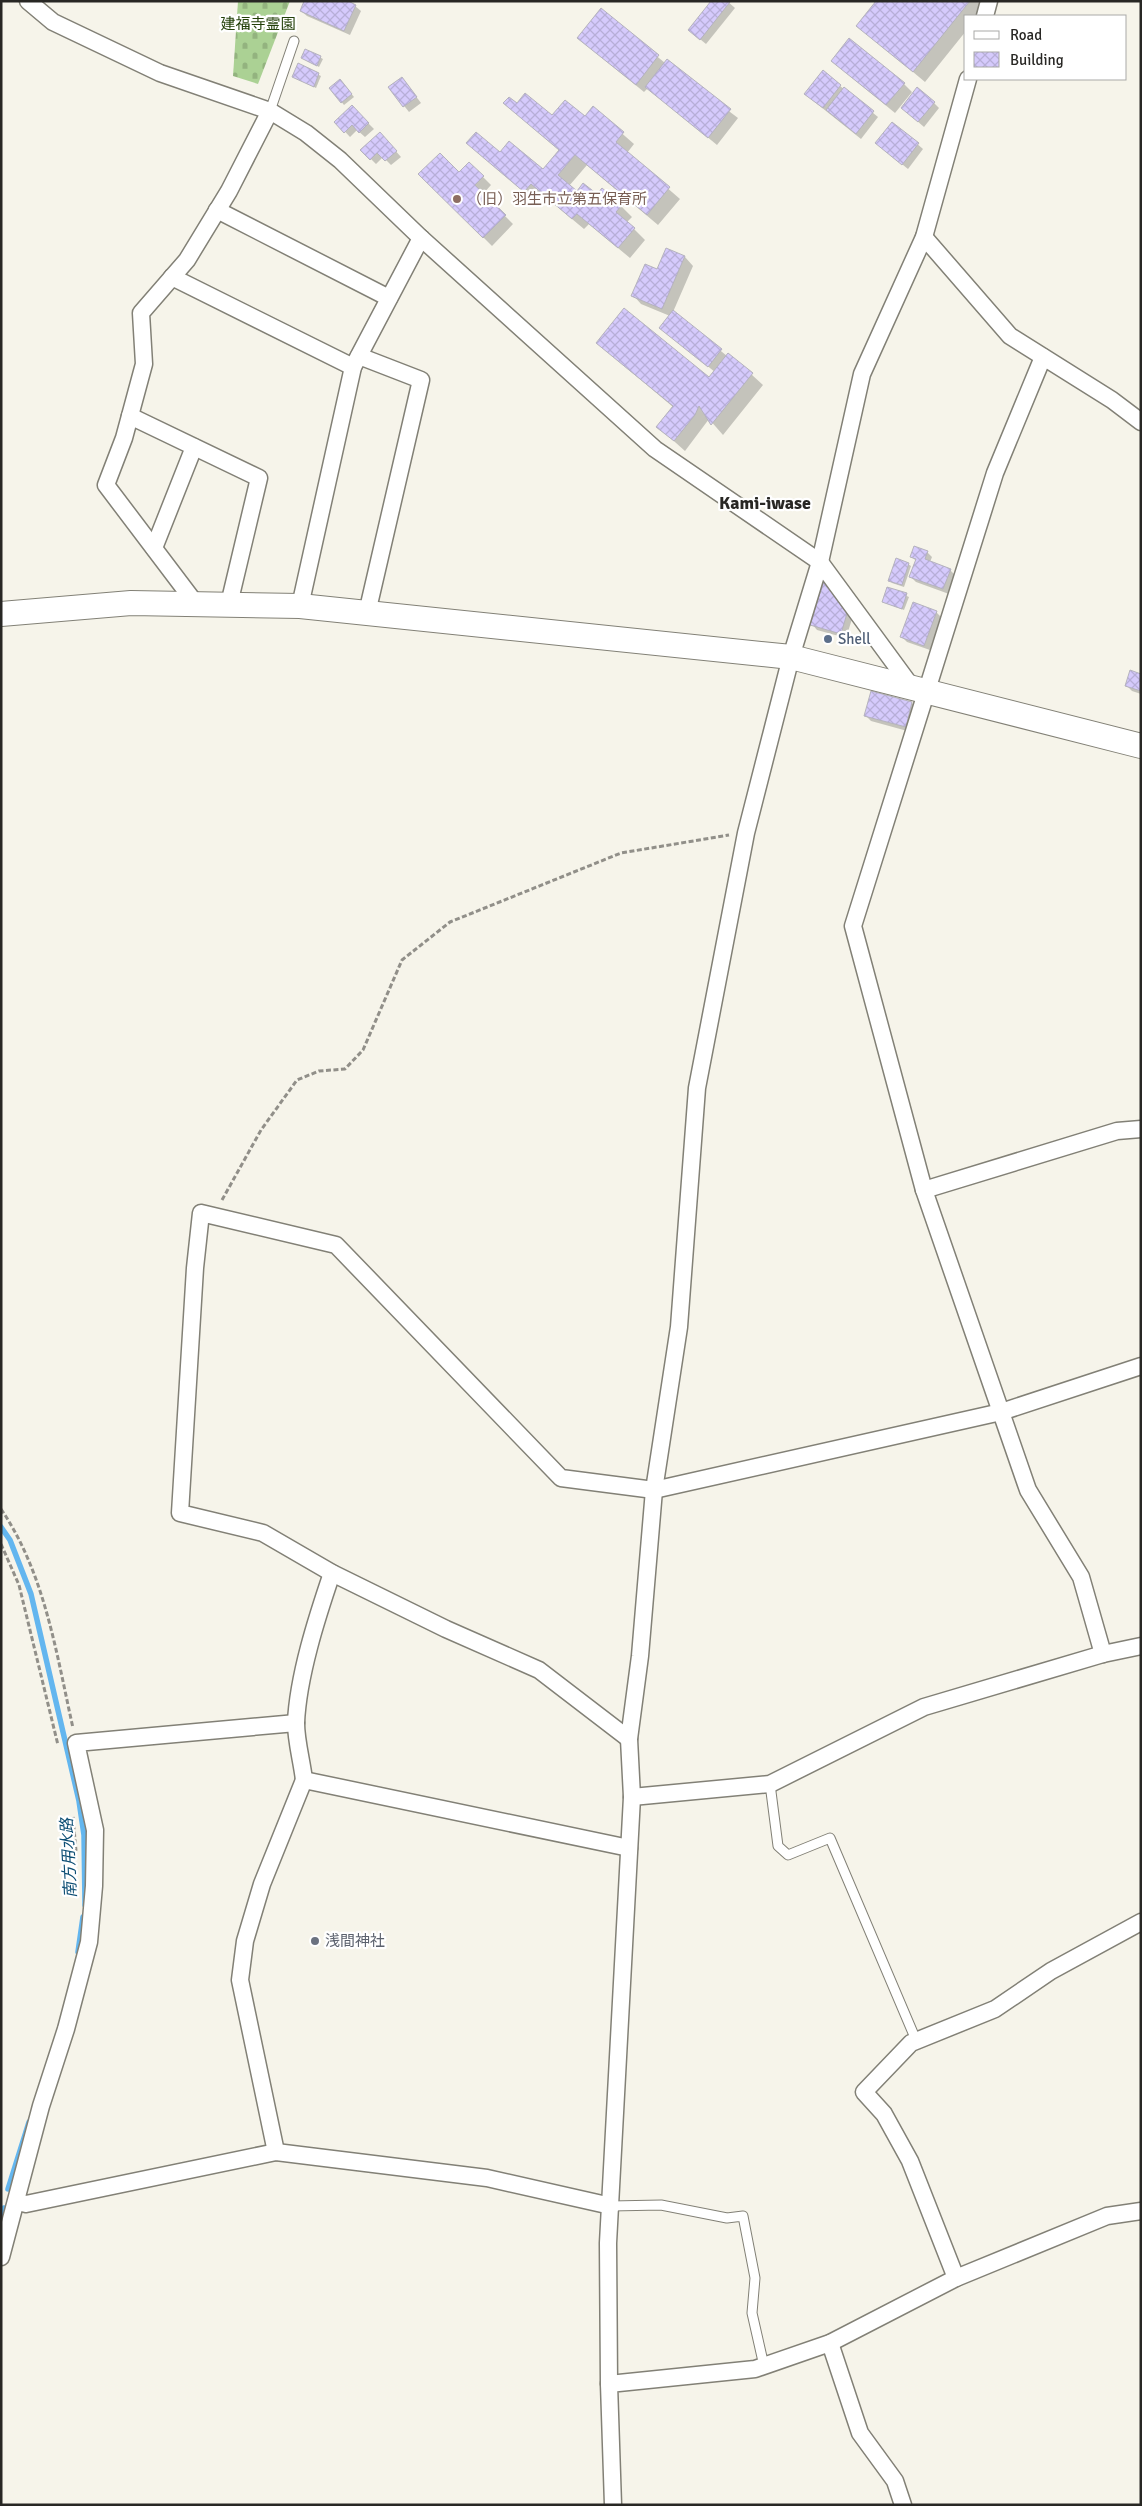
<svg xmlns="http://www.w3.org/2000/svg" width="1142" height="2506" viewBox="0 0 1142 2506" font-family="Signika,'Noto Sans JP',sans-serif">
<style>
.cemetery{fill:url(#cemetery-stones)}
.shadow{fill:#0003}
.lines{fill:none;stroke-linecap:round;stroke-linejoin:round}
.stream{stroke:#63b6ef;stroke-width:5.5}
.building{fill:url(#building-cross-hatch);stroke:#b5b3bd}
.lane-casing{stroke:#828076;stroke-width:11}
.street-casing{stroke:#828076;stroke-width:19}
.secondary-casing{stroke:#828076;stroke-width:26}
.path{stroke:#918f89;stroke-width:3;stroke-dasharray:5 2.5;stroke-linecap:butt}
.lane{stroke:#fff;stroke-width:9}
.street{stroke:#fff;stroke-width:16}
.secondary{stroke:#fff;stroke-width:24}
.education-dot{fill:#8d6e63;stroke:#fff;stroke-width:2}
.service-dot{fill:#5c6f8a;stroke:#fff;stroke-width:2}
.worship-dot{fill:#6b7280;stroke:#fff;stroke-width:2}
.labels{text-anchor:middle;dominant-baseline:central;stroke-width:4.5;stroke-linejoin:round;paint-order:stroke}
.park-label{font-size:15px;fill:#234009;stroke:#fff}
.education-label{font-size:15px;fill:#785e54;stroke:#fff;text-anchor:start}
.service-label{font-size:15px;fill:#4e5e75;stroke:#fff;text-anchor:start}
.worship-label{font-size:15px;fill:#5b616d;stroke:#fff;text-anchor:start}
.water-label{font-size:16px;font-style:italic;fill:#0d4e74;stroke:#fff}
.quarter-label{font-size:18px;font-weight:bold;fill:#282724;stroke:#fff}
</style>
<defs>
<pattern id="cemetery-stones" width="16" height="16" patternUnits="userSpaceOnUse" patternTransform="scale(1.25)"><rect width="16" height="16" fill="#abd194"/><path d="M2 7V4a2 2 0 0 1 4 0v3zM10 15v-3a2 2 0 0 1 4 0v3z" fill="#93b37f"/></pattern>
<pattern id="building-cross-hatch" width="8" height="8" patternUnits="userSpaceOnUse" patternTransform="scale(1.25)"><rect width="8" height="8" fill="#d5cafc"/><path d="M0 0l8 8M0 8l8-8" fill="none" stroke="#b7aed8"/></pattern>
</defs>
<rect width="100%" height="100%" fill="#f6f4ea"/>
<path class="cemetery" d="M238 1H290L258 84 233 76Z"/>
<g class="shadow">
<path d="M713 1H727L735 8 706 44 695 35Z"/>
<path d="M877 1H989L977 16H966V31L925 82 858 26Z"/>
<path d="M355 6 361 11 350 35 307 16 301 11Z"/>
<path d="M601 10 665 63 738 118 717 145 648 88 644 92 578 38Z"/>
<path d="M306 50 323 59 319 67 302 58Z"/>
<path d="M832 61 904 84 912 92 895 113Z"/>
<path d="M298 65 321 76 316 88 293 76Z"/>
<path d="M823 72 878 117 861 139 811 99Z"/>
<path d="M402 78 421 103 409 112 390 88Z"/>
<path d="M342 82 354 97 344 105 330 88Z"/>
<path d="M505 103 552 117 585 118 593 108 634 144 627 153 680 199 658 225 587 165 569 186 577 193 597 196 621 206 632 217 627 222 645 240 630 258 589 224 584 229 542 194 536 202 468 143 543 171 560 151Z"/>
<path d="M934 103 939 108 924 127 908 113Z"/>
<path d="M352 107 374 129 365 137 357 130 350 137 336 122Z"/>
<path d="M893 123 923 149 908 169 882 148Z"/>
<path d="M385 139 401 157 391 165 383 157 376 164 362 150Z"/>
<path d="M470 164 491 185 483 194 513 224 492 246 420 174H459Z"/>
<path d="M667 250 685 257 693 266 673 312 727 356 729 354 763 385 723 435 709 419 685 451 657 426 673 407 597 343 709 378 715 372 666 333 670 316 641 304 633 295 658 271Z"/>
<path d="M927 552 932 557 930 562 950 570 955 575 949 594 916 582 911 577 916 561 912 557Z"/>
<path d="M908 564 911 566 904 587 892 583 890 580Z"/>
<path d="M825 582 853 616 846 638 817 630 812 624Z"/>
<path d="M888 588 909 597 904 610 883 602Z"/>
<path d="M936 612 941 617 930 650 907 642 902 637Z"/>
<path d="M1141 675V694L1132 691 1126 685Z"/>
<path d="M872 692 912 703 917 708 911 732 871 721 866 716Z"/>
</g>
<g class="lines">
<g class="stream">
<path d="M1 1527 10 1540 31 1594 79 1801 84 1835 85 1905"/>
<path d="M78 1952 83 1917"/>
<path d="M8 2189 29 2122"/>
<path d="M1 2221 4 2208"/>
</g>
</g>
<g class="building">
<path d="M304 1H348L356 5 344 31 300 11Z"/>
<path d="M711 1 730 2 700 40 688 30Z"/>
<path d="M876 1H970L913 72 856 26Z"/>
<path d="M601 8 659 55 636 85 577 38Z"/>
<path d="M849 38 905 83 886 105 831 61Z"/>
<path d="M305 49 321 56 317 66 301 58Z"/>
<path d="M667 59 731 109 708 138 645 87Z"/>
<path d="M298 63 319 73 314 87 292 77Z"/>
<path d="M823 70 841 85 823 108 804 94Z"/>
<path d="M402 77 417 97 403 107 388 87Z"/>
<path d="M340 79 352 94 341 103 329 88Z"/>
<path d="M844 87 874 111 856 134 826 110Z"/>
<path d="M917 87 935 102 918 122 901 108Z"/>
<path d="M525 93 552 115 565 100 585 116 593 106 624 132 616 142 670 187 647 215 575 155 558 175 577 191 583 183 597 194 602 188 622 205 616 212 635 228 618 248 577 214 572 219 531 184 524 192 466 143 476 132 500 152 509 141 543 169 559 150 503 103 509 97 517 103Z"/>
<path d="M352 105 369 123 359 133 352 125 344 133 334 122Z"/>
<path d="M892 122 919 143 902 165 875 143Z"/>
<path d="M380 132 397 151 385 161 377 153 370 160 360 150Z"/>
<path d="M440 153 459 172 469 162 484 176 475 185 506 215 483 238 418 174Z"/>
<path d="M666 248 685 256 662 309 631 296 645 264 657 269Z"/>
<path d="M624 308 709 377 728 353 753 373 711 425 699 406 695 415 674 441 656 427 673 406 596 343Z"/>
<path d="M673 310 722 349 708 367 659 328Z"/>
<path d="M914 546 928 551 925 559 951 569 943 589 909 577 916 559 910 557Z"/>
<path d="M896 558 909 563 902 585 888 581Z"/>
<path d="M824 580 848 610 841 634 810 625Z"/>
<path d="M887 587 907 593 902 609 882 602Z"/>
<path d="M913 602 937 611 924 646 900 637Z"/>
<path d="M1130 670 1141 674V691L1125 686Z"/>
<path d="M871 691 912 702 906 727 864 716Z"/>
</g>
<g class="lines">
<g class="lane-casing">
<g id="lane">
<path d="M270 111 294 41"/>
<path d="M770 1784 778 1846 788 1855 830 1838 916 2040"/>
<path d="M611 2206 661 2205 727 2218 743 2216 755 2278 752 2313 764 2366"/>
</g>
</g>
<g class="street-casing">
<g id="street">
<path d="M28 1 53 22 160 73 270 111 306 133 340 160 421 238 655 449 820 562 911 686"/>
<path d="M985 16 989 1"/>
<path d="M217 210 389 298"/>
<path d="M924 237 1010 336 1112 400 1141 422"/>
<path d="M172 277 353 367"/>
<path d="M359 356 421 380 367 613"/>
<path d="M1043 357 995 473 853 926 924 1190 1028 1490 1081 1577 1103 1654"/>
<path d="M130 416 259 478 229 604"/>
<path d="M154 548 194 447"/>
<path d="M196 604 106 485 124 438 144 364 141 313 187 260 229 191 270 111"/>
<path d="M300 606 353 367 421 238"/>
<path d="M924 1190 1117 1131 1141 1129"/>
<path d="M629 1739 539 1670 446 1629 332 1573 263 1533 180 1513 195 1268 201 1213 336 1245 561 1478 654 1490 1001 1412 1141 1366"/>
<path d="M304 1780C302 1762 296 1741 296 1723 298 1676 317 1617 332 1573"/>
<path d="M632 1797 770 1784 924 1707 1103 1654 1141 1646"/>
<path d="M276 2152 240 1980 245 1941 262 1884 304 1780 629 1848"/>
<path d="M17 2202 26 2204 276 2152 487 2178 611 2206"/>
<path d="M1 2257 41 2106 66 2029 89 1942 94 1886 95 1830 76 1743 296 1723"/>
<path d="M956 2278 910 2161 884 2114 864 2092 911 2043 995 2009 1051 1971 1141 1922"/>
<path d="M830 2343 860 2433 895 2481 903 2505"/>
<path d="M609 2384 608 2243 632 1797 629 1739 640 1656 654 1490 679 1327 697 1088 746 833 791 657 820 562 862 374 924 237 968 79"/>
<path d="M613 2505 609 2384 755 2369 830 2343 956 2278 1107 2216 1141 2211"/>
</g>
</g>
<g class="secondary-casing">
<path id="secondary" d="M1 614 131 603 300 606 791 657 1141 746"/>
</g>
<g class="path">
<path d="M222 1200 261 1130 297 1080 319 1071 345 1069 363 1050 402 960 450 922 621 853 729 835"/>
<path d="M1 1509C45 1574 56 1652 73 1728"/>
<path d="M1 1544 19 1585 58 1745"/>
<path d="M73 1817 76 1851"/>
</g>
<use href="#lane" class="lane"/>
<use href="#street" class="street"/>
<use href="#secondary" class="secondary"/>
</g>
<circle class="education-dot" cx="457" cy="199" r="5"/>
<circle class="service-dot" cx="828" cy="639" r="5"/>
<circle class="worship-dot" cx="315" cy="1941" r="5"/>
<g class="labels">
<g class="park-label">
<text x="258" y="24">建福寺霊園</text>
</g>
<g class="education-label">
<text x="467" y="199">（旧）羽生市立第五保育所</text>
</g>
<g class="service-label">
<text x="838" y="639">Shell</text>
</g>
<g class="worship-label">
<text x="325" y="1941">浅間神社</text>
</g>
<g class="water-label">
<text transform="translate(69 1858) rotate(-93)">南方用水路</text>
</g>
<g class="quarter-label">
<text x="765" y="503">Kami-iwase</text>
</g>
</g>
<rect width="1142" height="2506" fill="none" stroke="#282724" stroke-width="5"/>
<rect x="964" y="15" width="162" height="65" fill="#ffffff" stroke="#a9a9a7"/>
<rect x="974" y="31" width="25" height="8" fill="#ffffff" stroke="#a9a9a7"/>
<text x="1010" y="40" font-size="15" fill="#282724">Road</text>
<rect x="974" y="52" width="25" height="15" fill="url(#building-cross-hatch)" stroke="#a9a9a7"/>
<text x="1010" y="65" font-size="15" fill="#282724">Building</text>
</svg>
